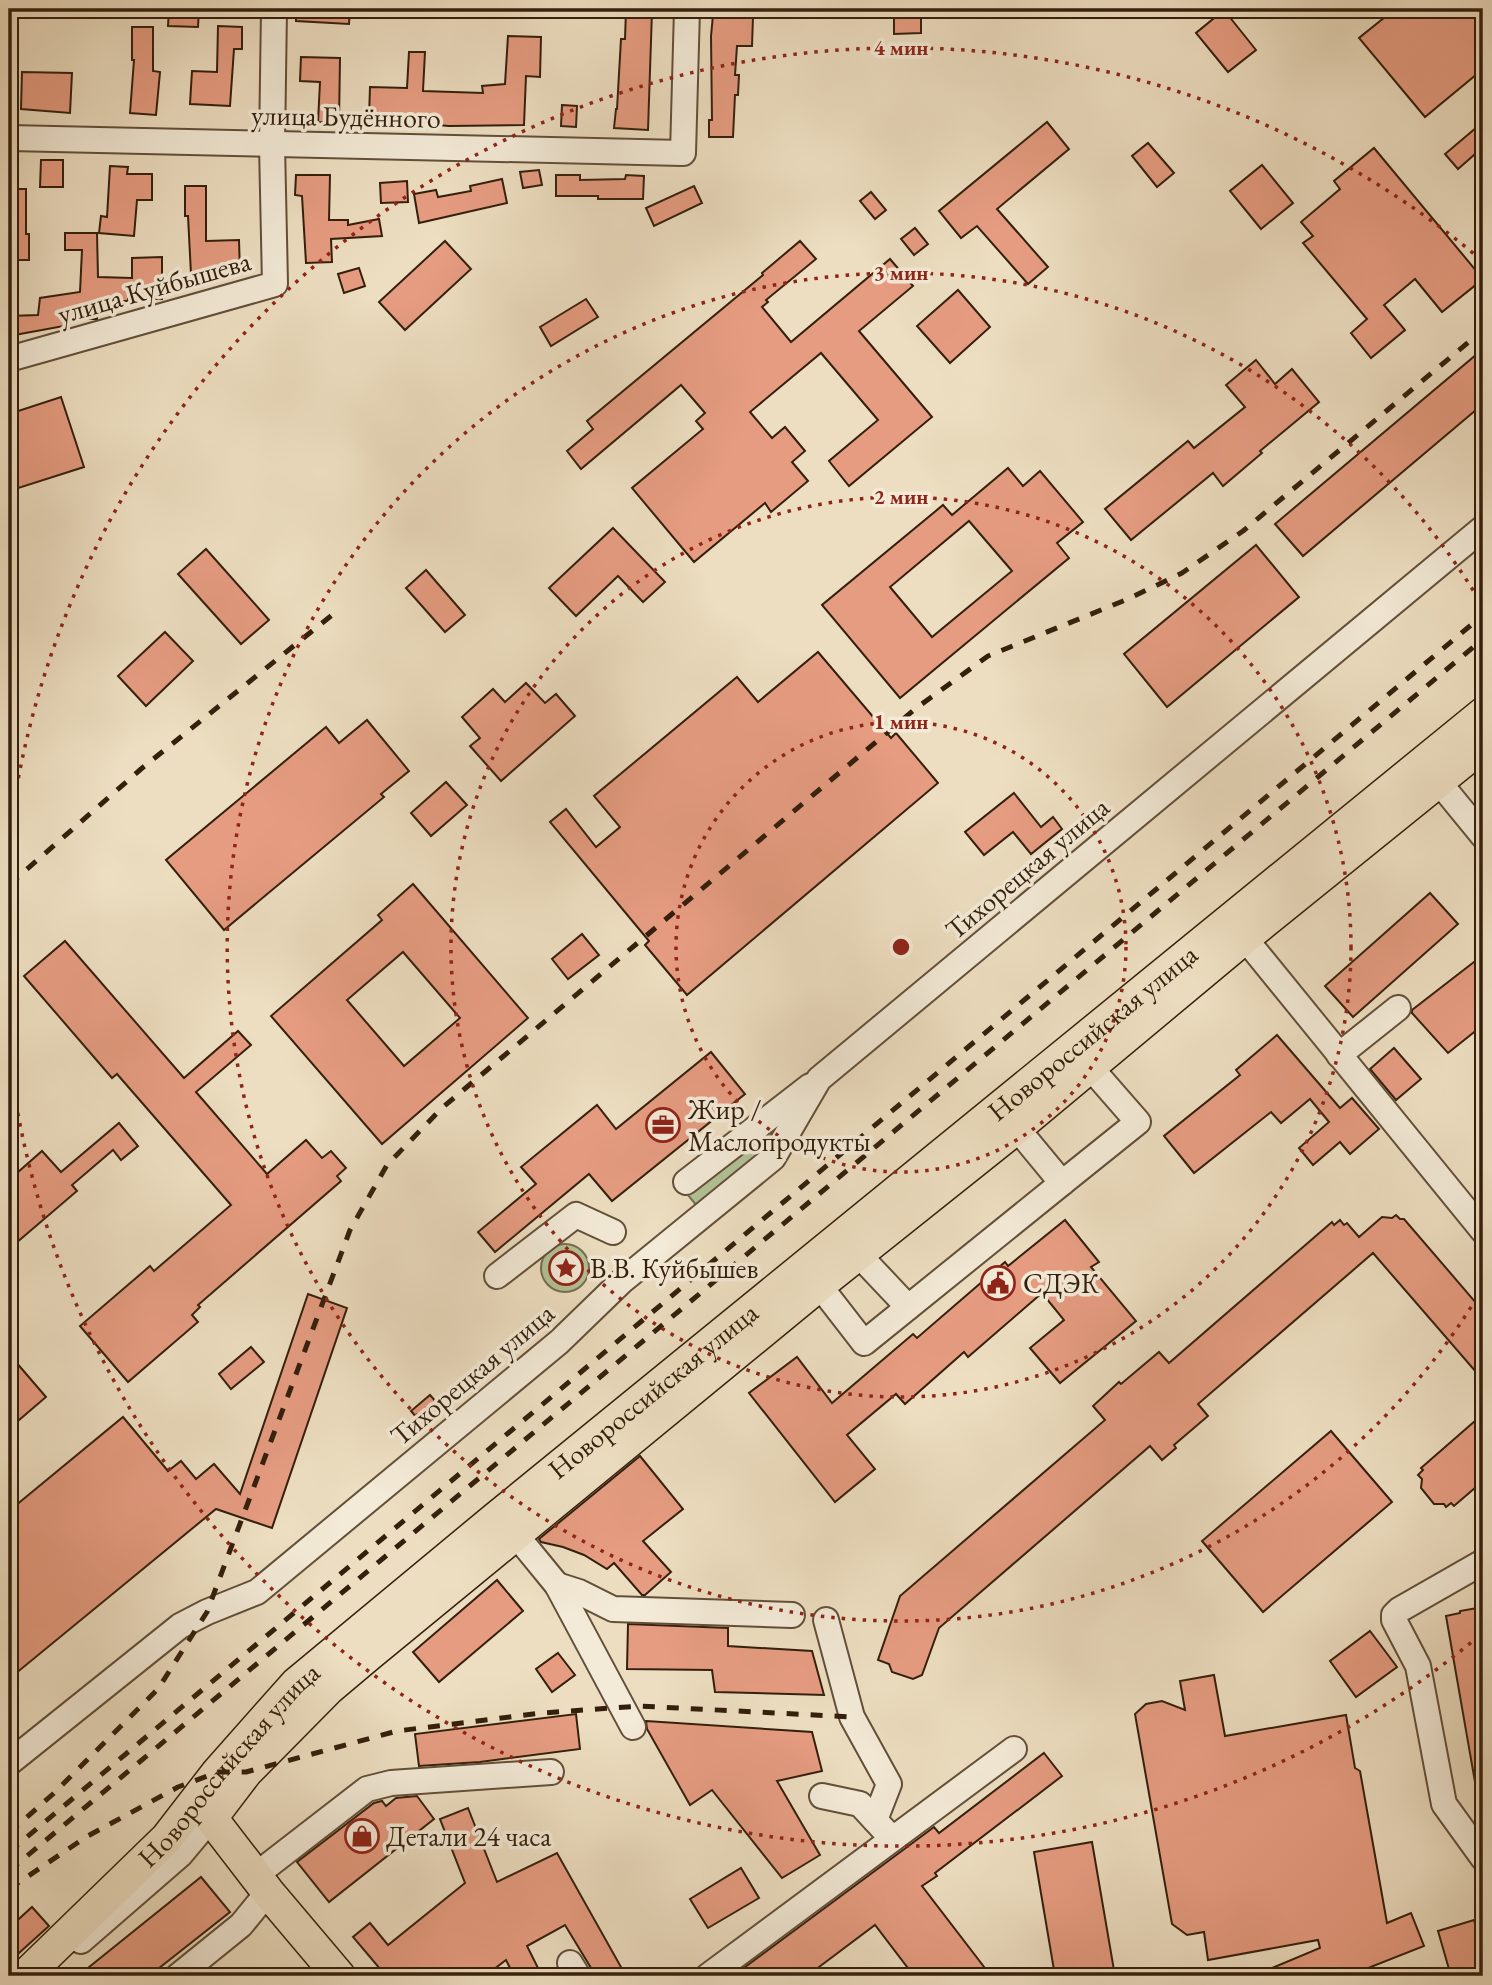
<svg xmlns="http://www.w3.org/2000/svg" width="1492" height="1985" viewBox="0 0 1492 1985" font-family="'EB Garamond',serif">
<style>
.green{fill:#b3c297;stroke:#747052;stroke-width:2}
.building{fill:#e69c81;stroke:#341f0c;stroke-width:2;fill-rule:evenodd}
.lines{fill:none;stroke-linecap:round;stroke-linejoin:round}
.minor-casing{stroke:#624f39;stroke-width:28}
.major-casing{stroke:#341f0c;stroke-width:35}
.minor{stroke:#f3ead7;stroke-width:24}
.major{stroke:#eddec1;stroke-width:32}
.rail{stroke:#341f0c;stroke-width:5;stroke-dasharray:12 12;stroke-linecap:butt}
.ring{fill:none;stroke:#8f2418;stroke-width:3.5;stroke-dasharray:3.5 7}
.labels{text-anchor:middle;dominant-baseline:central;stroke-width:7;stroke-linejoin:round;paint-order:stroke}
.street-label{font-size:28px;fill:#341f0c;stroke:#f3ead7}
.poi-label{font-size:28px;fill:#341f0c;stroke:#f3ead7;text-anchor:start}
.centre{fill:#8f2418;stroke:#f3ead7;stroke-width:3.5}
.ring-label{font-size:21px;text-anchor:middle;font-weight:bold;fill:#8f2418;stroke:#f3ead7;stroke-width:7;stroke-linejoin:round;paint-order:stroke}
</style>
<rect width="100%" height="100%" fill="#eddec1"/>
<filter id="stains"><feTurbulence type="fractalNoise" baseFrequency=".00286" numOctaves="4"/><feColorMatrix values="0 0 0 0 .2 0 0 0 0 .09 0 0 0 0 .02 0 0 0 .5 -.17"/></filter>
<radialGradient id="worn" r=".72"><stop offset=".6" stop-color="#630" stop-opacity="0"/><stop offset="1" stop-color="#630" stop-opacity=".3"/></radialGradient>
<g class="green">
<path d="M780 1121 771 1146 697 1206 687 1194Z"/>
<circle cx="565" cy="1268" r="24"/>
</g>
<g class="building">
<path d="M169 9H199L198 27 168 26Z"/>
<path d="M296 9H350L349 24 296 21Z"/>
<path d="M716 9H736L735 17H753L752 46H737L735 75H739L738 95H735L733 137H709V120H712L711 36 713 15 716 16Z"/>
<path d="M894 9H921V33L894 34Z"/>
<path d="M1395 9H1468L1483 27V69L1425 117 1359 38Z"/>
<path d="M626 10 652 11 648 130 614 128 616 109H617L621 39H625Z"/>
<path d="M1224 10 1256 50 1228 72 1196 33Z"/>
<path d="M218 26 242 27V49H234L230 106 190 104 192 71 217 72Z"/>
<path d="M132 27H153V71L160 72 156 115 130 113 134 60H132Z"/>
<path d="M508 36 541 37 540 77 526 76 524 125 449 126 426 124V120L369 118 370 87 407 88 409 52H425L423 91 483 93 482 86 505 84Z"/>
<path d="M301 57 340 58 339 123 318 122 320 82 300 81Z"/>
<path d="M22 72 72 73 70 113 21 109Z"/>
<path d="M562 105 577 106 576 127 561 126Z"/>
<path d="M1047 122 1069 149 997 209 1048 267 1028 284 977 226 961 238 939 211Z"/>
<path d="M1483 122V147L1458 169 1445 154Z"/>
<path d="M1148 143 1174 173 1157 187 1132 156Z"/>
<path d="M1374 148 1483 279 1442 312 1415 279 1384 305 1405 330 1371 358 1351 333 1367 319 1303 243 1313 236 1301 222 1340 189 1334 181Z"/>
<path d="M41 160H63V187H40Z"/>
<path d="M1262 165 1293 203 1261 229 1230 191Z"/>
<path d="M110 166 128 167 127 174H152V200H137L134 236 99 233 101 216 107 217Z"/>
<path d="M539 170 542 185 523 188 520 172Z"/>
<path d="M296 175H330L329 220H348V225L379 219 382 236 331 239 332 262 306 263 302 196 295 195Z"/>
<path d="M556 175H580V180L625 179 626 175 644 176 643 199H598V196H556Z"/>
<path d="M502 179 507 203 419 223 414 194 436 190 438 197 471 191 470 186Z"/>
<path d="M407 181 408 202 381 203 380 183Z"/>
<path d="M185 186H206V241L239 240 240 272 191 274 188 216H185Z"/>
<path d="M694 186 702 203 654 226 646 208Z"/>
<path d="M9 189H26V234H29V260H9Z"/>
<path d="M871 192 886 210 875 219 860 201Z"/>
<path d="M915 228 928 244 914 255 901 239Z"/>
<path d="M65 233H97L98 277 132 278V258L162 257V299H128V301H98L97 319H64V326L9 336V316L38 315 40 298 80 292 82 250H65Z"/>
<path d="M445 241 471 269 405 330 379 302Z"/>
<path d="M800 241 816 259 766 300 768 302 762 307 791 342 890 259 913 286 859 331 932 417 849 486 829 461 878 420 821 353 750 412 772 438 785 427 805 451 792 462 808 481 771 512 765 503 694 562 632 488 703 429 696 421 705 413 681 385 581 469 567 451 593 429 587 421 763 275 762 273Z"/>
<path d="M359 268 365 286 344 293 338 274Z"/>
<path d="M958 290 990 327 950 363 917 326Z"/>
<path d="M586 299 598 317 551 346 540 327Z"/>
<path d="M1483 349V404L1303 556 1275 524Z"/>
<path d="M1256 360 1275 384 1292 369 1319 402 1260 451 1262 453 1223 486 1213 473 1131 540 1105 509 1188 441 1194 448 1245 407 1226 385Z"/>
<path d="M61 397 84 467 9 491V414Z"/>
<path d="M1008 468 1023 486 1040 471 1083 522 1057 543 1069 558 900 698 822 605 943 505 952 515ZM969 521 1012 571 932 637 890 587Z"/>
<path d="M613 528 665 582 643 602 618 576 576 616 549 588Z"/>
<path d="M1256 545 1299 597 1167 707 1124 654Z"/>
<path d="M206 549 269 620 241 644 178 574Z"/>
<path d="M426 570 465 615 445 632 406 588Z"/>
<path d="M165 632 193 661 146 706 118 676Z"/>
<path d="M818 652 891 738 896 733 938 783 687 995 645 945 649 941 550 822 566 809 596 847 620 827 594 796 737 677 758 702Z"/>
<path d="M526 683 545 703 556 694 575 716 501 781 470 746 480 738 462 717 493 689 505 702Z"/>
<path d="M367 720 409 771 381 794 384 797 224 930 166 860 326 727 339 743Z"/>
<path d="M446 782 467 805 431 836 411 813Z"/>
<path d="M1014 793 1041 827 1053 817 1062 829 1031 854 1013 832 984 855 965 832Z"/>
<path d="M413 884 528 1018 382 1144 271 1016 382 920 378 915ZM403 952 460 1018 404 1066 347 1000Z"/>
<path d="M1430 893 1458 924 1353 1017 1325 986Z"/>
<path d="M582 934 599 955 568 979 552 959Z"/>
<path d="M65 941 184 1078 238 1031 251 1045 196 1092 267 1174 306 1140 322 1158 331 1151 346 1168 337 1176 341 1181 198 1305 200 1307 192 1315 198 1322 128 1382 80 1326 150 1266 154 1271 231 1205 117 1074 112 1078 24 976Z"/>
<path d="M1483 955V1025L1448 1053 1412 1013V1010Z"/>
<path d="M1277 1035 1340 1108 1352 1098 1379 1129 1350 1154 1340 1142 1313 1165 1299 1148 1329 1122 1310 1099 1281 1123 1271 1112 1194 1173 1164 1136 1240 1075 1236 1070Z"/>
<path d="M1394 1048 1421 1079 1396 1100 1370 1069Z"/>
<path d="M711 1052 745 1094 612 1201 589 1174 495 1252 478 1232 536 1184 521 1167 597 1105 616 1129Z"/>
<path d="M119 1123 138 1146 121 1160 113 1150 72 1185 77 1191 9 1249V1180L42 1151 61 1172Z"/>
<path d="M1396 1215 1400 1219H1404L1483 1311V1380L1373 1253 1198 1404 1208 1416 1174 1445 1176 1448 1162 1460 1150 1446 939 1628 922 1675 913 1679 892 1672 889 1664 878 1660 900 1596 1105 1420 1093 1406 1119 1382 1121 1384 1159 1352 1169 1363 1332 1222 1334 1225 1340 1220 1344 1225 1347 1223 1359 1237 1382 1217 1392 1218Z"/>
<path d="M1065 1220 1099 1262 1091 1267 1136 1321 1060 1383 1030 1348 1064 1320 1042 1293 968 1357 964 1352 905 1404 896 1394 847 1435 875 1469 835 1502 749 1393 797 1357 832 1403 913 1334 917 1338 1005 1262 1008 1266Z"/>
<path d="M308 1294 347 1308 272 1528 216 1509 9 1679V1511L123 1417 168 1471 181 1461 196 1479 214 1464 240 1494Z"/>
<path d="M251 1347 264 1362 231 1389 219 1374Z"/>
<path d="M9 1354 46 1397 19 1420 9 1409Z"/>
<path d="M430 1395 444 1411 425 1427 411 1411Z"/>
<path d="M1483 1414V1481L1454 1506 1451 1503 1446 1507 1444 1504H1434L1421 1488 1422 1479 1418 1475 1423 1470 1421 1468Z"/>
<path d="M1331 1431 1392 1502 1263 1612 1202 1541Z"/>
<path d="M640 1456 683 1509 643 1541 671 1572 645 1595H642L614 1563 607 1569 584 1555 563 1547 541 1542 539 1539Z"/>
<path d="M497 1580 523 1611 439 1682 413 1652Z"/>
<path d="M1483 1607V1781L1475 1782 1446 1616 1460 1613V1611Z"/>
<path d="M628 1624 728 1628V1646L812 1651 824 1695 715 1692 712 1670 627 1669Z"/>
<path d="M1370 1631 1397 1667 1356 1697 1330 1661Z"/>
<path d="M558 1653 575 1675 552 1692 536 1669Z"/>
<path d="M1214 1675 1225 1736 1346 1715 1355 1768 1360 1771 1387 1923 1411 1913 1424 1946 1348 1976H1253L1320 1948 1318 1940 1208 1960 1204 1932 1187 1935 1172 1924 1135 1714 1146 1704 1162 1701 1185 1710 1180 1681Z"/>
<path d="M576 1714 580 1749 480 1762 419 1766 415 1734Z"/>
<path d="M646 1721 812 1732 822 1771 777 1781 820 1855 782 1878 712 1790 690 1805 647 1729Z"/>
<path d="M1044 1753 1062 1776 935 1873 937 1876 922 1886 991 1976H914L875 1925 807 1976H733L934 1827 939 1833Z"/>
<path d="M417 1796 434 1819 329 1902 297 1862 374 1803 382 1801 386 1806 396 1798Z"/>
<path d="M468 1808 497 1882 557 1853 626 1976H593L591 1968 565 1925 527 1946 542 1976H514L506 1960 485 1976H386L353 1937 370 1923 388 1945 465 1883 440 1819Z"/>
<path d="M1092 1842 1115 1976H1055L1034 1852Z"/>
<path d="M741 1868 759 1898 708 1928 690 1899Z"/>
<path d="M201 1877 230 1912 149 1976H78Z"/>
<path d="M32 1907 49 1926 9 1962V1928Z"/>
<path d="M1474 1920 1483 1953V1976H1451L1438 1931Z"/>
</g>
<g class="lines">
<g class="minor-casing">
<g id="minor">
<path d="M9 138 683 153 687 9"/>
<path d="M9 359 275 284 272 145 274 9"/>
<path d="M1438 781 1483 836"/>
<path d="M1234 925 1483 1231"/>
<path d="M1339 1055 1398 1008"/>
<path d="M686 1182 810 1086"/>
<path d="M1062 1183 1138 1122 1090 1067"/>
<path d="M858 1254 908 1307"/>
<path d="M497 1276 576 1215 613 1232"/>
<path d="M819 1285 864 1343 1062 1183 1005 1114"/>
<path d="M516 1535 557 1585 633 1727"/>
<path d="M1483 1562 1399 1610 1394 1615V1620L1418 1666 1444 1804 1483 1858"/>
<path d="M557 1585 579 1592 613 1609 792 1615"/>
<path d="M826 1620 852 1717 889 1784 875 1820"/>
<path d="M9 1763 180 1626 207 1612 257 1592 559 1342 622 1281 773 1158 819 1079 1483 528"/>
<path d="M822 1796 860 1804 885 1831"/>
<path d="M256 1875 367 1789 391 1783 551 1772"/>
<path d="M81 1941 180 1855 211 1818"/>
<path d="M570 1963 578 1976"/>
<path d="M178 1976 241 1925 268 1892"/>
<path d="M708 1976 1014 1749"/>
</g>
</g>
<g class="major-casing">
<g id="major">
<path d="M198 1801 268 1892 339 1976"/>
<path d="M211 1818 246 1772 329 1688 367 1656 819 1285 1016 1128 1244 938 1483 745"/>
<path id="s1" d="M25 1976 167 1838 218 1772 296 1684 495 1519 1483 714"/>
</g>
</g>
<use href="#minor" class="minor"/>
<use href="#major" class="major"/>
<g class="rail">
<path d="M9 885 141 769 337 611"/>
<path d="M9 1833 53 1794 158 1689 207 1612 350 1230 387 1165 442 1108 915 709 988 656 1128 599 1182 573 1243 531 1483 330"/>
<path d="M9 1852 1483 615"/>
<path d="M9 1871 1483 639"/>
<path d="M9 1889 86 1837 178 1787 218 1772H246L397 1731 542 1713 640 1706 852 1717"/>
</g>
</g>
<g class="ring">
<circle cx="901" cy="947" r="225"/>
<circle cx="901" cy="947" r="450"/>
<path d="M1482 1289A674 674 0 1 1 1482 605"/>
<path d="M1479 1636A899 899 0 0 1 10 1064M10 830A899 899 0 0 1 1479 258"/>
</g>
<defs>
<g id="office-ring" transform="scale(1.75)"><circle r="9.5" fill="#f3ead7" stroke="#8f2418" stroke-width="1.5"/><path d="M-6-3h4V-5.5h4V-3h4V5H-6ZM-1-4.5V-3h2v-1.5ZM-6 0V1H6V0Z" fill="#8f2418"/></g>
<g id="sight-ring" transform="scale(1.75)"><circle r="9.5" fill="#f3ead7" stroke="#8f2418" stroke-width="1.5"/><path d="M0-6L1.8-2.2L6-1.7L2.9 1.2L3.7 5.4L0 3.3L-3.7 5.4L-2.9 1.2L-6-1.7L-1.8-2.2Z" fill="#8f2418"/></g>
<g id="civic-ring" transform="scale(1.75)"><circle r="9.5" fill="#f3ead7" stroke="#8f2418" stroke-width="1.5"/><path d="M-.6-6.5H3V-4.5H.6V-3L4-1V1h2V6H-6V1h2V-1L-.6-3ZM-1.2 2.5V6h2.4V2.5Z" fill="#8f2418"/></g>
<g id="shop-ring" transform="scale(1.75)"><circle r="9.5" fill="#f3ead7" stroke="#8f2418" stroke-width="1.5"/><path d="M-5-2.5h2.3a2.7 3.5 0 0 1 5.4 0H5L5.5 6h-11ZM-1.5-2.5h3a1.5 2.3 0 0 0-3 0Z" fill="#8f2418"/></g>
</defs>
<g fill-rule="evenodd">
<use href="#office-ring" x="663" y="1125"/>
<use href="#sight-ring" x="566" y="1268"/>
<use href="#civic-ring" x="998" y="1283"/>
<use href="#shop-ring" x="362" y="1836"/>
</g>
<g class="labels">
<g class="street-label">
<text transform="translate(346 116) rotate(1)">улица Будённого</text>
<text transform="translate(154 287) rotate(-16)">улица Куйбышева</text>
<text transform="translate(1027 868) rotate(-40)">Тихорецкая улица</text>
<text stroke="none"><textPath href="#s1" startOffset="1428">Новороссийская улица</textPath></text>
<text transform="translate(472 1374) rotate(-40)">Тихорецкая улица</text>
<text stroke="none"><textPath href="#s1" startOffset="861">Новороссийская улица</textPath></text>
<text stroke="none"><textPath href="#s1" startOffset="294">Новороссийская улица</textPath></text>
</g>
<g class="poi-label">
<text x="688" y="1109">Жир /<tspan x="688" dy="32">Маслопродукты</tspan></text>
<text x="590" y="1268">В.В. Куйбышев</text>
<text x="1023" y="1283">СДЭК</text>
<text x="386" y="1836">Детали 24 часа</text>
</g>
</g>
<circle cx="901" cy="947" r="10" class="centre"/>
<g class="ring-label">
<text x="901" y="55">4 мин</text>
<text x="901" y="280">3 мин</text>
<text x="901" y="504">2 мин</text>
<text x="901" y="729">1 мин</text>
</g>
<rect width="1492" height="1985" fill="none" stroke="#eddec1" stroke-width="35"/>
<rect x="10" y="10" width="1471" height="1964" fill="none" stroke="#341f0c" stroke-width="3.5"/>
<rect x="18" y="18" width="1457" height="1950" fill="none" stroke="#341f0c" stroke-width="2"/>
<rect width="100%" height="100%" filter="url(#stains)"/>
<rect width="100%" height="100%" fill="url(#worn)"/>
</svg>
